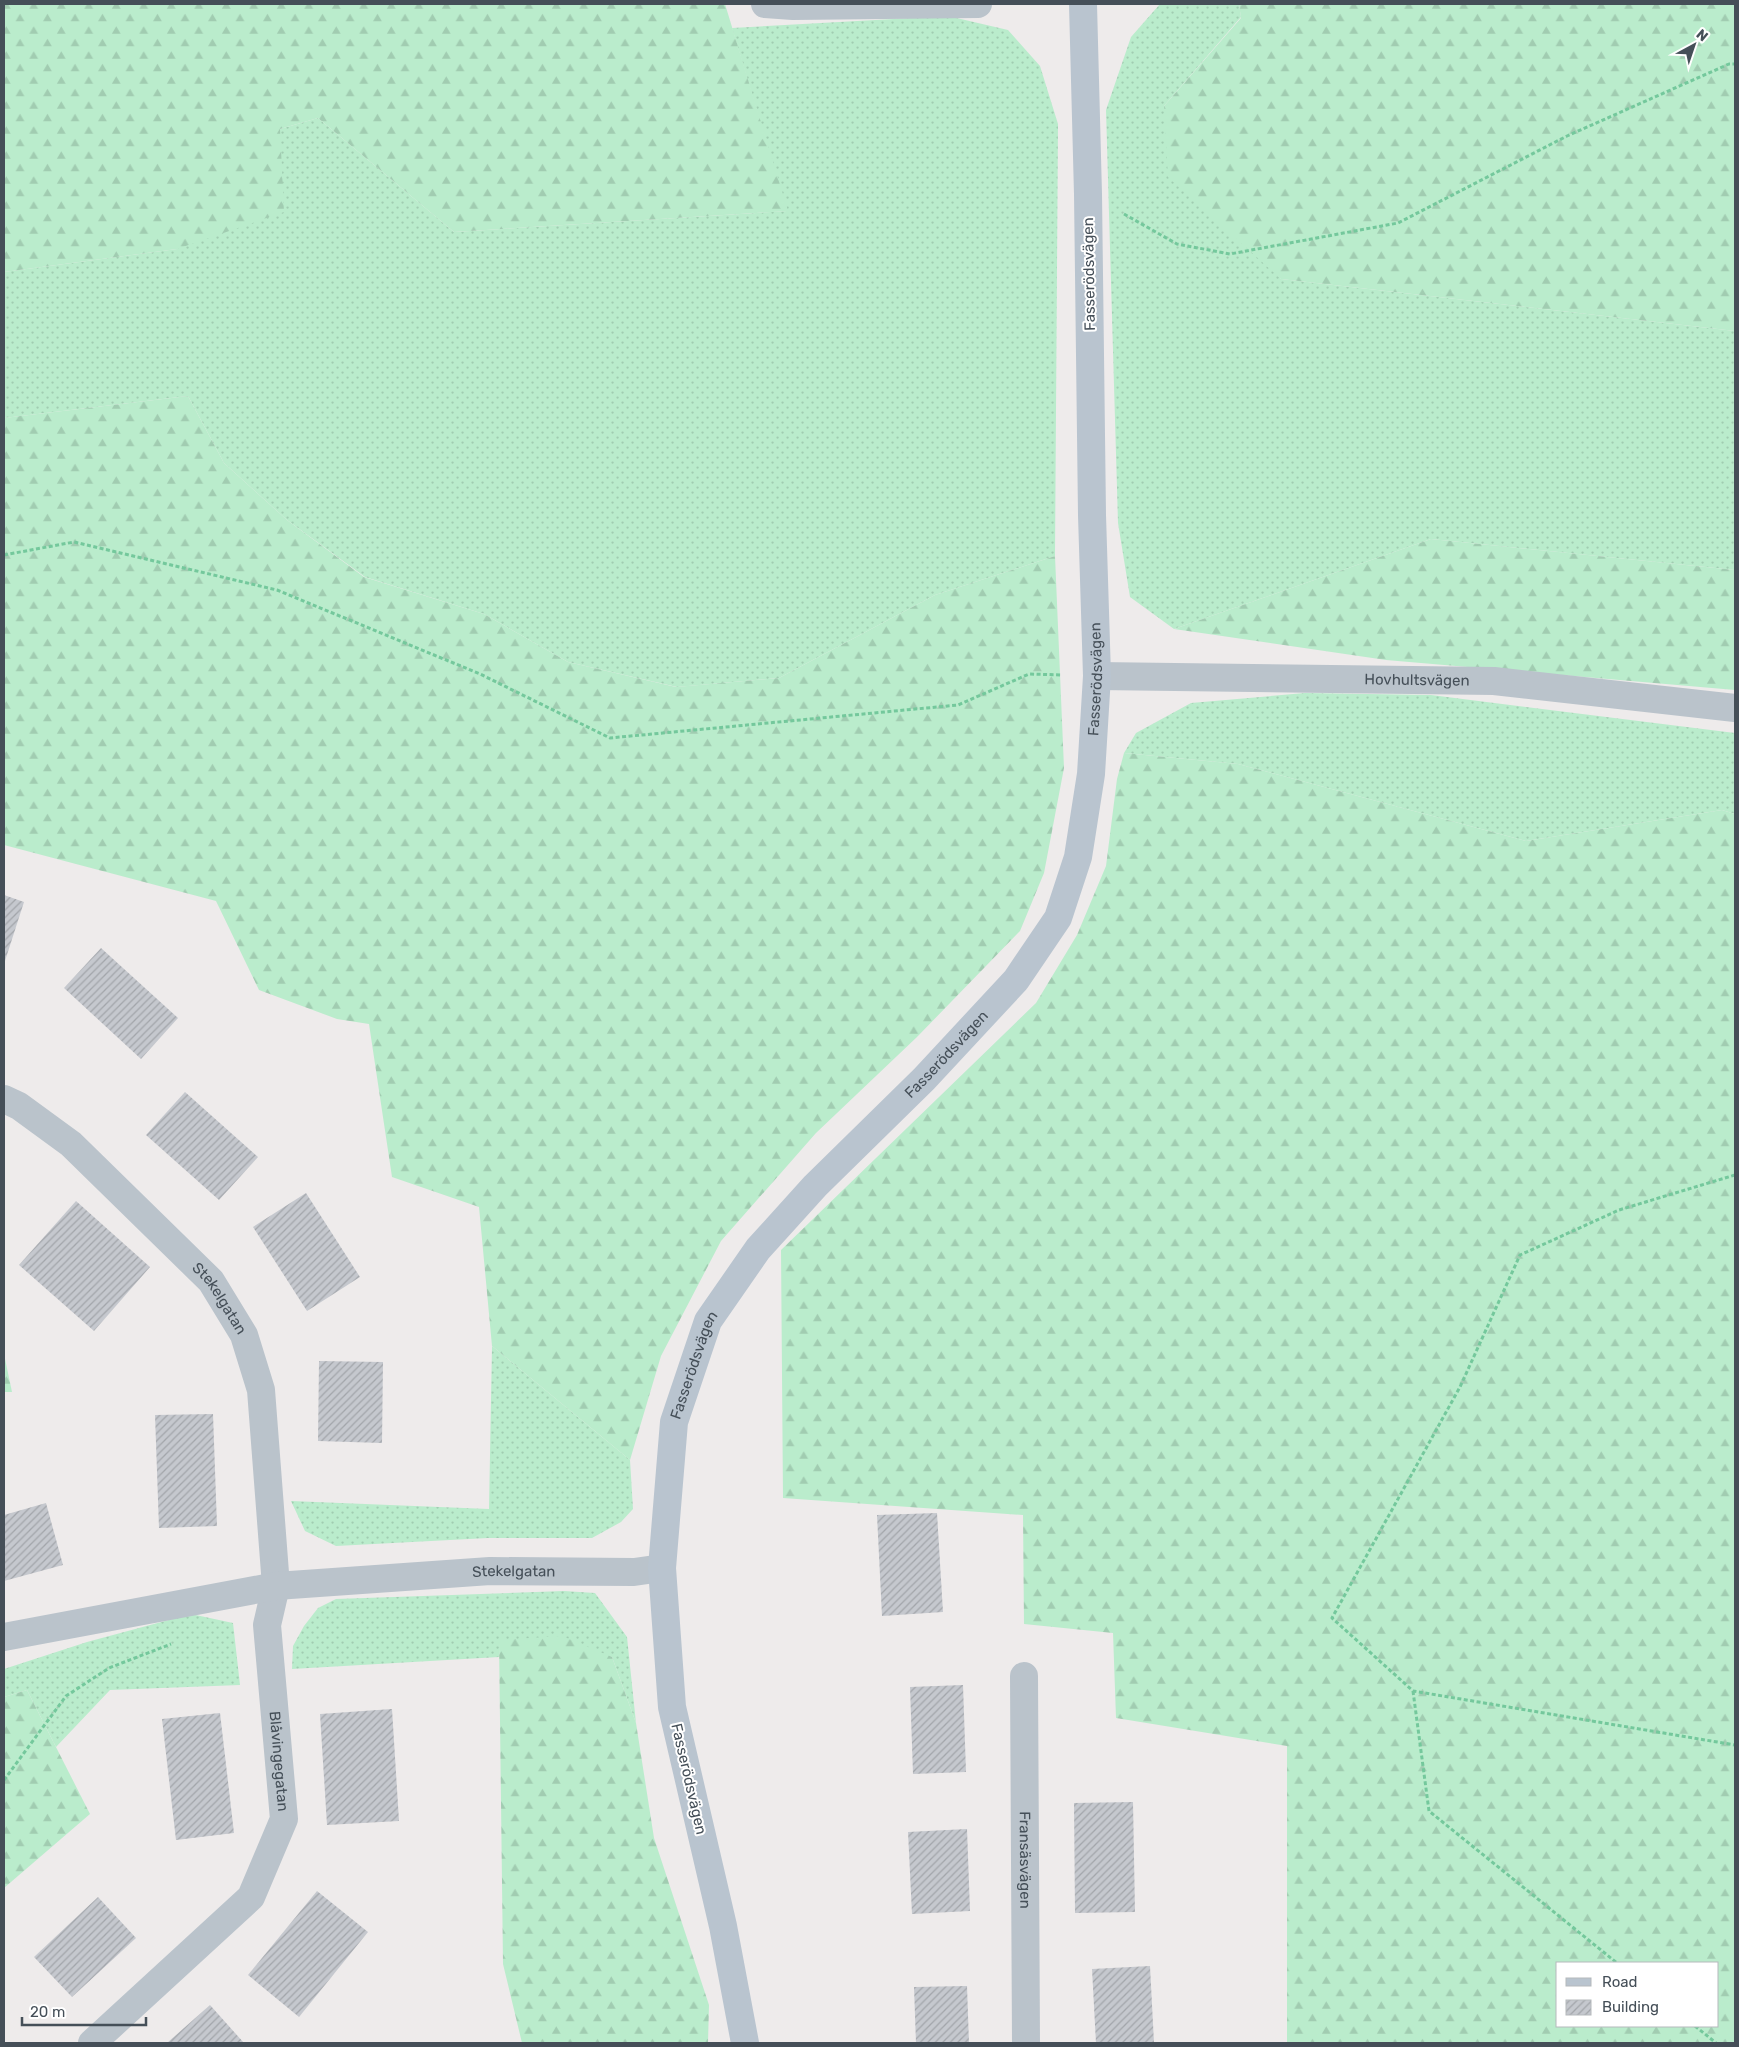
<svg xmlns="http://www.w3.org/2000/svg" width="1739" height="2047" viewBox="0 0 1739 2047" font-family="Rubik,sans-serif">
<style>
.grass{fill:url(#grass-dots)}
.forest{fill:url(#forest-firs);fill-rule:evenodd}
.building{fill:url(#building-hatch)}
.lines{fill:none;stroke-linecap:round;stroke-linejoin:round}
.path{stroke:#74c89c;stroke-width:3;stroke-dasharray:4 2.5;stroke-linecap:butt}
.street{stroke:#bac3cb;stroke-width:28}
.secondary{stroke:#b9c4cf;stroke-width:28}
.labels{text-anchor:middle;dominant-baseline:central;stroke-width:4;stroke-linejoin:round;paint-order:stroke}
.street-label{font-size:15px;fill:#454f58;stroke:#fff}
</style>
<defs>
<pattern id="grass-dots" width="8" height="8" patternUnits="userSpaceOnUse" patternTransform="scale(1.25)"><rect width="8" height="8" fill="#baeccc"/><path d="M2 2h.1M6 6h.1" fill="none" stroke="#a1ccb1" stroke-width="1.8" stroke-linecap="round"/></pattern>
<pattern id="forest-firs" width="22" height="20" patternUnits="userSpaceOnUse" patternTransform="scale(1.25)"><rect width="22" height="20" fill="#baeccc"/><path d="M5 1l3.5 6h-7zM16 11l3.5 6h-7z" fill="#a1ccb1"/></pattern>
<pattern id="building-hatch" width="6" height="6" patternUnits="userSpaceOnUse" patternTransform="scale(1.25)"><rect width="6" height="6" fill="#c5c8ce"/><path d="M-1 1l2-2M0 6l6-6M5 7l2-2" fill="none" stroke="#a2a5aa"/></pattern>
</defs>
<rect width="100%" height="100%" fill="#eeebeb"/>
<g class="grass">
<path d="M1160 4H1239L1241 17 1164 106 1281 279 1735 331V570L1431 539 1174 629 1130 597 1118 523 1106 110 1131 37Z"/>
<path d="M948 16 1008 30 1040 66 1058 124 1055 556 935 595 779 678 677 687 568 662 484 614 365 577 287 520 224 463 188 396 4 418V272L177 249 280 129 318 118 454 232 787 211 732 28Z"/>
<path d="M1305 693 1431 695 1735 733V814L1722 810 1526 841 1238 764 1124 753 1136 733 1191 703Z"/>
<path d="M492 1346 630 1460 633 1509 621 1522 592 1538H488L336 1546 305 1531 291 1501 489 1509Z"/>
<path d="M564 1591 595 1593 627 1637 636 1723 612 1657 500 1640 499 1657 292 1669 293 1646 304 1626 318 1608 336 1599Z"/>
<path d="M191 1614 233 1623 240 1685 110 1690 56 1747 27 1690 4 1697V1669L87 1642Z"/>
</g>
<g class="forest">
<path d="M4 4H725L788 211 454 232 318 118 280 129 284 212 177 249 4 272Z"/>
<path d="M1239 4H1735V331L1281 279 1168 177 1164 106 1241 18Z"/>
<path d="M188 396 224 463 287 520 364 577 484 614 568 662 676 687 779 678 935 595 1055 556 1064 768 1044 873 1020 931 917 1037 816 1133 721 1241 661 1356 630 1460 492 1346 479 1207 392 1177 369 1024 337 1019 259 990 216 901 4 845V418Z"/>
<path d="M1431 539 1735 570V690L1386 660 1174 629Z"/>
<path d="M1124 753 1238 764 1526 841 1722 810 1735 814V2043H1287V1746L1116 1718 1113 1633 1024 1624 1023 1515 783 1498 781 1250 1036 1003 1077 935 1106 866 1117 779ZM1718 1963V2026H1558V1963Z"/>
<path d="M4 1354 12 1392H4Z"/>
<path d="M562 1636 612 1657 636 1723 654 1838 709 2005 708 2043H522L503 1964 499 1640Z"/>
<path d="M27 1690 90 1814 4 1888V1697Z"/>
</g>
<g class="building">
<path d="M4 895 24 902 4 964Z"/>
<path d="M101 948 178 1018 141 1059 64 988Z"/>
<path d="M185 1092 258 1157 219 1200 146 1135Z"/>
<path d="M306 1193 360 1277 307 1311 253 1227Z"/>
<path d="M76 1201 150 1267 94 1331 19 1265Z"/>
<path d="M319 1361 383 1362 382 1443 318 1441Z"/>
<path d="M213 1414 217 1526 159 1528 155 1415Z"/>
<path d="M46 1503 63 1565 4 1581V1515Z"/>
<path d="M937 1513 943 1612 882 1616 877 1515Z"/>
<path d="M963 1685 966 1772 913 1774 910 1687Z"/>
<path d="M392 1709 399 1821 327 1825 320 1714Z"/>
<path d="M220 1713 234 1833 176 1840 162 1719Z"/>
<path d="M1133 1802 1135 1912 1075 1913 1074 1803Z"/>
<path d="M967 1829 970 1911 912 1914 908 1832Z"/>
<path d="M317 1891 368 1932 299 2017 248 1975Z"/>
<path d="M98 1897 136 1938 72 1997 34 1957Z"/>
<path d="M1150 1966 1154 2043H1096L1092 1969Z"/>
<path d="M967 1986 969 2043H916L914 1987Z"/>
<path d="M210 2005 244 2043H167Z"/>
</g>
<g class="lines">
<g class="path">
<path d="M1124 214 1177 244 1230 254 1398 223 1567 136 1729 64H1735"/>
<path d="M4 555 74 542 277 590 480 674 610 738 958 705 1029 674 1062 675"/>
<path d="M1735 1175 1619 1210 1520 1255 1460 1387 1332 1618 1413 1691 1735 1745"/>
<path d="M1413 1691 1429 1811 1617 1963"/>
<path d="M4 1780 66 1696 109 1668 171 1644"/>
<path d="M1695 2026 1716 2043"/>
</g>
<g class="street">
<path d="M765 4 793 6 978 4"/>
<path id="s1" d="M1097 676 1494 681 1735 708"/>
<path id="s2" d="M4 1099 19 1106 71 1144 211 1281 244 1335 261 1390 276 1586 267 1625 284 1819 251 1897 92 2043"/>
<path id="s3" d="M4 1637 276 1586 490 1571 634 1572 662 1568"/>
<path id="s4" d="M1024 1676 1026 2043"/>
</g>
<path class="secondary" id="s5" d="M745 2043 723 1926 672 1707 662 1568 674 1422 708 1321 758 1249 815 1186 924 1079 1016 980 1058 918 1078 857 1091 774 1097 676 1092 515 1088 194 1083 4"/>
</g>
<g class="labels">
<g class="street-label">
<text transform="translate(1089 274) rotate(-91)">Fasserödsvägen</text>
<text stroke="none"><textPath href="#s5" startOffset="1515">Fasserödsvägen</textPath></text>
<text stroke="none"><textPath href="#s1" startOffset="320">Hovhultsvägen</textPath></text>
<text stroke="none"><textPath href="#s5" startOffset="1095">Fasserödsvägen</textPath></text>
<text stroke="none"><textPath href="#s2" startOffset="296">Stekelgatan</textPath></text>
<text stroke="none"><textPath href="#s5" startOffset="690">Fasserödsvägen</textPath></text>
<text stroke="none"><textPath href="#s3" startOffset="515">Stekelgatan</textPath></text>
<text stroke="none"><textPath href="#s2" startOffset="771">Blåvingegatan</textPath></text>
<text transform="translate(689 1779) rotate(77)">Fasserödsvägen</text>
<text stroke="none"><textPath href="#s4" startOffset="184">Fransäsvägen</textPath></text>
</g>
</g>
<rect width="1739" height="2047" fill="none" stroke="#454f58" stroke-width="10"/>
<rect x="1556" y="1962" width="162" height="65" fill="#ffffff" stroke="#b5b9bc"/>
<rect x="1566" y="1978" width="25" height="8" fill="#b9c4cf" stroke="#b5b9bc"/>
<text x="1602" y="1987" font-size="15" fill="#454f58">Road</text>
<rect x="1566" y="2000" width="25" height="15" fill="url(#building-hatch)" stroke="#b5b9bc"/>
<text x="1602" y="2012" font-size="15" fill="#454f58">Building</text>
<g transform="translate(1694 45) rotate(40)" stroke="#ffffff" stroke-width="4" paint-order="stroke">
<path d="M0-4L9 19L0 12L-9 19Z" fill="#454f58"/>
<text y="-8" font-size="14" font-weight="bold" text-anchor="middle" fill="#454f58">N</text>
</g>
<path d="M22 2017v8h124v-8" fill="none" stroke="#454f58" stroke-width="2.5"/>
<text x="30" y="2017" font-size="15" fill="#454f58" stroke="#ffffff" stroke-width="4" paint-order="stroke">20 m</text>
</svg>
